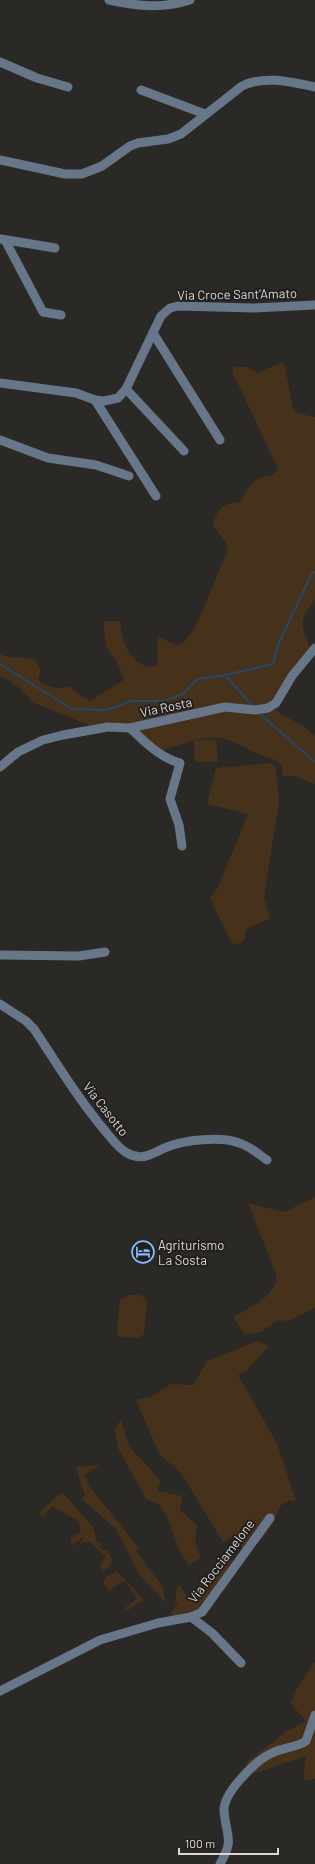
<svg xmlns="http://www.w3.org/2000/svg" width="315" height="1864" viewBox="0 0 315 1864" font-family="Barlow,sans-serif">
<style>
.green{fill:#46311b}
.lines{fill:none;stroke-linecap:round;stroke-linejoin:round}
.stream{stroke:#26466c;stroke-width:2}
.minor{stroke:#677689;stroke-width:9}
.labels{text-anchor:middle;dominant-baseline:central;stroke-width:4;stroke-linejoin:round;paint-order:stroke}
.street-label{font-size:13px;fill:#d9d8d6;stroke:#221f1d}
.poi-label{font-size:13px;fill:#d9d8d6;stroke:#221f1d;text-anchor:start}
</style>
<rect width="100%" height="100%" fill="#2b2926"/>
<g class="green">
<path d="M282 362 285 366 293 409 297 413 315 417V599C299 622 300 622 310 647L273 701 266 707 226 705 132 725 91 726 34 703 18 687 0 675V654C15 661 22 654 36 661L41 670 38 679C45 686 60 691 69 686L89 701 124 680 119 666 106 646 103 621H120C122 642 130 667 155 667L158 662 157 636 176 645 185 641 195 628 227 552V544L213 526C217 508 222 504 240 502 250 485 253 477 273 475L278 469 232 371 234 367H247L257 373Z"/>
<path d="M274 709C286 717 306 726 315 736V784L294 776 285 777 283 775 281 764C270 756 266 758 256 753 243 748 234 739 219 738 211 737 200 739 192 741 175 745 150 760 138 742 135 737 135 735 135 730L221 711Z"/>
<path d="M216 739 218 762H195L194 741Z"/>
<path d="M271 763 276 768 279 802 264 897 270 919 247 928 244 940 238 945 231 942 210 898 217 889 248 814 207 804 216 768Z"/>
<path d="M315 1197V1308L288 1321 278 1320 261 1332 245 1335 233 1317C250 1307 274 1298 277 1277L248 1203 284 1212Z"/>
<path d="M130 1295H139L144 1297 147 1304 144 1334 139 1338 119 1337 117 1332 120 1300Z"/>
<path d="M258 1341 269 1346 246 1371 238 1375 277 1443 296 1501 289 1500 281 1505 272 1526 245 1558 238 1534 223 1542 181 1473 159 1454 136 1400 151 1397 171 1384 193 1385 207 1361Z"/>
<path d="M121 1420 129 1446 161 1481 157 1491 182 1496 180 1510 197 1525 195 1540 200 1558 189 1565 180 1552 167 1517 159 1505 146 1499 118 1448 115 1428Z"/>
<path d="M100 1465 85 1475 89 1486 139 1548 135 1550 163 1587 166 1603 139 1574 116 1529 82 1499 85 1496 76 1467Z"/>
<path d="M62 1492 93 1527 97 1543 102 1542 99 1549 105 1545 101 1550 107 1549 113 1562 104 1571 99 1566 106 1557 90 1542H83L75 1552 84 1537 71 1546V1538L81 1531 78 1521 52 1506 42 1517 39 1512Z"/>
<path d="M236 1560 201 1610 185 1615 173 1616 171 1613 178 1603 175 1602 177 1587 180 1585 187 1597 191 1596 216 1562Z"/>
<path d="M115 1569 144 1600 128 1610 124 1609 137 1598 126 1582 122 1581 109 1591 103 1583 107 1576 116 1573Z"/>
<path d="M315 1662V1779L303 1780 306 1756 249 1775 246 1763 284 1733 306 1721 291 1704 296 1689Z"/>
</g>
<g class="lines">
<g class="stream">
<path d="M0 664 72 709 107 710 131 701H164L183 694 197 679 225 675 252 705"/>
<path d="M225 675 273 664 278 645 311 575 315 571"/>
<path d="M261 715 315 762"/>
</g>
<g class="minor">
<path d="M109 0C137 6 162 9 190 0"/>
<path d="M0 62 37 78 68 87"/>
<path d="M141 90 205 114"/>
<path d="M0 160 65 174H82L102 166 130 146 138 143 168 139 181 134 242 86C265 75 291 82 315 87"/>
<path d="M1 239 55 248"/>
<path d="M5 240 43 312 61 315"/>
<path d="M153 333 220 440"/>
<path d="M0 383 76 393 95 400 104 401 118 398 126 389 161 316 170 308 178 306 254 308 315 305"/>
<path d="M126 389 184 451"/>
<path d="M95 400 156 496"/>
<path d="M0 440 48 458 96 465 129 476"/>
<path d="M130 728C145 742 160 758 180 763L170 799 179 825 182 846"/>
<path d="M0 767 18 752 43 740 63 735 108 727 130 728 225 707 255 710 268 708 276 703 292 676 315 648"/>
<path d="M0 955 79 956 105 952"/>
<path d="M0 1004 26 1021 34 1029C57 1064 79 1100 106 1132 112 1139 118 1148 127 1153 143 1162 152 1153 167 1147 184 1140 221 1136 239 1143 250 1146 258 1154 267 1160"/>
<path d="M191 1617 212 1633 241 1663"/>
<path d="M0 1691 100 1640 158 1623 191 1617 202 1612 270 1518"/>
<path d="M220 1864C235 1838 226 1837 224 1811 223 1793 256 1760 272 1753 282 1748 298 1747 306 1741L315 1715"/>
</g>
</g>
<defs>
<g id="hotel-ring" transform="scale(1.15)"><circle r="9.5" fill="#221f1d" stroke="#86bbfb" stroke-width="1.5"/><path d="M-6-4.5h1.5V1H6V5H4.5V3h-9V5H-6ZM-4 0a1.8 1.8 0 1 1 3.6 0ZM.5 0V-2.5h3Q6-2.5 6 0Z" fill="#86bbfb"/></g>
</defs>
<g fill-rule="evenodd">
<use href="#hotel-ring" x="143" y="1252"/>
</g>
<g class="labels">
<g class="street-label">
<text transform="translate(237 294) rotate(-1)">Via Croce Sant'Amato</text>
<text transform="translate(166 707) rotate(-12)">Via Rosta</text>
<text transform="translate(106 1109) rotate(52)">Via Casotto</text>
<text transform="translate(221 1561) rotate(-53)">Via Rocciamelone</text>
</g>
<g class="poi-label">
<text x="158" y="1245">Agriturismo<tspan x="158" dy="15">La Sosta</tspan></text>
</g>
</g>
<path d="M179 1848v6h99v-6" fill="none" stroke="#d9d8d6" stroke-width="2"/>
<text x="185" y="1848" font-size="12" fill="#d9d8d6" stroke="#221f1d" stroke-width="3" paint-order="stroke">100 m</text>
</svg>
